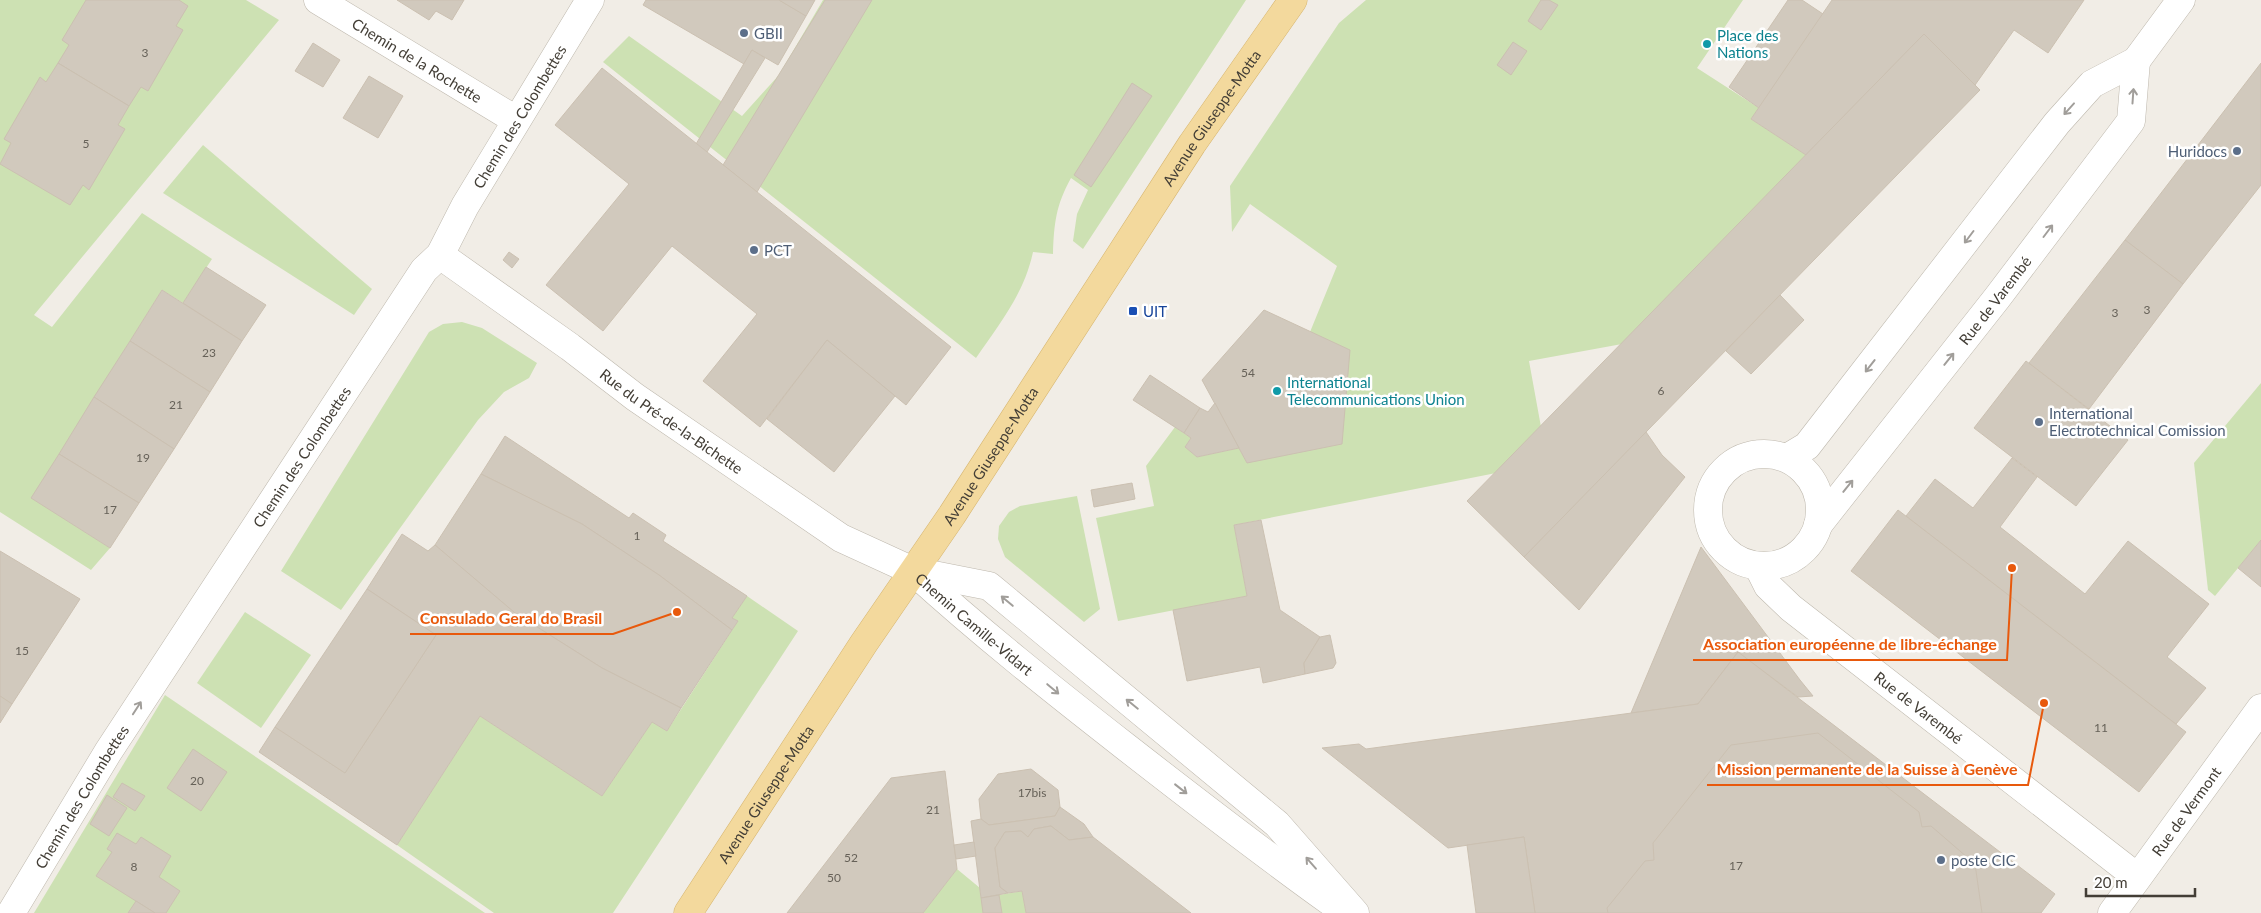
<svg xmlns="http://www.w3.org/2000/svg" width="2261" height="913" viewBox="0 0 2261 913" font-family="Lato,sans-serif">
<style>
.green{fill:#cde1b3}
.building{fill:#d1c9bd;stroke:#cbc0b1}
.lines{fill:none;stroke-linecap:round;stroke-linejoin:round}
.minor-casing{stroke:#beb8ad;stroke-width:29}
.primary-casing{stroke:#d6b56f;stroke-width:29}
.minor{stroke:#fff;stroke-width:28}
.primary{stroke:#f3d99d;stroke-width:28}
.oneway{stroke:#a19e9a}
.service-dot{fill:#5c6f8a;stroke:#fff;stroke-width:2}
.culture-dot{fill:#0f9aa8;stroke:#fff;stroke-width:2}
.transit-dot{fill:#1a4fb4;stroke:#fff;stroke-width:2}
.labels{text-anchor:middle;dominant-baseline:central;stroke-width:5;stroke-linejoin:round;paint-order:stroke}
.number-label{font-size:12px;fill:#666158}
.service-label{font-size:15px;fill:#4e5e75;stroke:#fff;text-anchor:start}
.culture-label{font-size:15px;fill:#0d838f;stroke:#fff;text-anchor:start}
.street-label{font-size:15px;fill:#433e36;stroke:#fff}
.transit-label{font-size:15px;fill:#164399;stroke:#fff;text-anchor:start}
.leader{fill:none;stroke:#e8590c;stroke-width:2}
.callout-dot{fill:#e8590c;stroke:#fff;stroke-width:2}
.callout-label{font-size:16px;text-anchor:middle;font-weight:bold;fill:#e8590c;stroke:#fff;stroke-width:5;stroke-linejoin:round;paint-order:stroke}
</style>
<rect width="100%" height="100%" fill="#f1ede6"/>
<g class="green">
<path d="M0 0H246L279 20 34 315 52 327 142 213 212 259 183 303 162 290 32 498 110 548 91 570 0 512Z"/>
<path d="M823 0H1246L1083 249 1073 241 1077 214 1088 190 1071 178C1056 205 1054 223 1053 254L1033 252C1024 294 1000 323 976 358L603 62 629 36 742 116 779 75Z"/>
<path d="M1366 0H1743L1697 68 1759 108 1751 119 1806 155 1622 344 1529 361 1541 427 1496 473 1234 525 1247 596 1118 621 1096 518 1154 506 1146 466 1175 427 1191 438 1185 447 1197 457 1239 448 1247 463 1310 332 1337 266 1250 204 1232 232 1230 186 1339 23Z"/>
<path d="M203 145 372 289 354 315 163 193Z"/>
<path d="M462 322 482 328 537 363 529 378 504 392 478 420 341 610 281 571 429 332 443 324Z"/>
<path d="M2261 383V540L2215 596 2208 590 2194 463Z"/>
<path d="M1077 496 1100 609 1084 622 1005 557 998 539 999 526 1009 512 1020 506Z"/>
<path d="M747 596 798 631 613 913H494L397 845 480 716 602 796 652 722 667 731 738 621 732 618Z"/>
<path d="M245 612 311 655 261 728 197 683Z"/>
<path d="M165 695 485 913H34Z"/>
<path d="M957 869 980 888 981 898 1022 891 1026 913H923Z"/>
</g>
<g class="building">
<path d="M86 0H179L188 6 176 26 183 30 148 91 141 87 129 106 58 63 69 45 62 40Z"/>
<path d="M397 0H464L452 20 436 11 429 20Z"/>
<path d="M646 0H779L806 16 778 65 752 50 744 64 643 5Z"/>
<path d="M779 0H815L806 16Z"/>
<path d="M825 0H872L757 192 723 165Z"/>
<path d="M1541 0H1549L1558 5 1541 30 1528 21Z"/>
<path d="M1788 0H1802L1823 14 1759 108 1729 87Z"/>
<path d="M1832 0H2084L2048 53 2014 30 1975 85 1924 34 1806 155 1751 119Z"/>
<path d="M1924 34 1980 90 1524 557 1467 501Z"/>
<path d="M1513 42 1527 51 1511 75 1497 65Z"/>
<path d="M313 43 340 60 323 87 295 71Z"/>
<path d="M752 50 765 58 707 152 696 144Z"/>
<path d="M58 63 129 106 118 125 125 129 89 190 83 185 70 205 0 164 11 143 4 139 40 77 46 82Z"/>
<path d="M2261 63V185L2183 284 2125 240Z"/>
<path d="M602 68 951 347 906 405 827 340 760 427 703 381 757 314 672 246 603 331 546 285 629 184 555 125Z"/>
<path d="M369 76 403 96 378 138 343 118Z"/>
<path d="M1132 83 1152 96 1091 187 1074 175Z"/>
<path d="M2125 240 2183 284 2089 409 2029 363Z"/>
<path d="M509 252 519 259 512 268 503 260Z"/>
<path d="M206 267 266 305 242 341 183 303Z"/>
<path d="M162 290 242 341 210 392 130 341Z"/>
<path d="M1780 295 1804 320 1751 374 1726 351Z"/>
<path d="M1264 310 1350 350 1342 444 1247 463 1202 380Z"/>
<path d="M827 340 895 396 834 472 767 419Z"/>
<path d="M130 341 210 392 174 449 94 397Z"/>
<path d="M2026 361 2128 440 2076 506 1974 428Z"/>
<path d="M1150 375 1200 408 1184 433 1133 400Z"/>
<path d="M94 397 174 449 139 503 59 454Z"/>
<path d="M1215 403 1239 448 1197 457 1185 447 1191 438 1184 433 1200 408 1208 412Z"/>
<path d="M1646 432 1662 455 1685 477 1579 610 1524 557Z"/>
<path d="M505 436 629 518 633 513 666 535 663 541 747 596 732 618 738 621 732 630 659 575 582 524 481 474Z"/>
<path d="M59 454 139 503 110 548 31 498Z"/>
<path d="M2012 458 2037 477 2000 527 2085 594 2128 541 2209 604 2167 657 2206 688 2176 724 1906 516 1935 479 1973 508Z"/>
<path d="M481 474 582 524 659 575 732 630 681 708 602 668 515 613 435 545Z"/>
<path d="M1132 483 1135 499 1094 507 1091 490Z"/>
<path d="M1898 510 2186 732 2139 792 1851 571Z"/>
<path d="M1261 520 1280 610 1320 637 1304 663 1305 674 1263 683 1260 667 1187 681 1173 610 1247 596 1234 525Z"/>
<path d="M402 534 428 551 435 545 515 613 602 668 681 708 667 731 652 722 602 796 480 716 397 845 259 752 275 727 345 773 436 635 367 589Z"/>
<path d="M2261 540V587L2238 568Z"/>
<path d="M1701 547 1800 680 1813 696 1798 697 1738 652 1698 704 1631 713Z"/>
<path d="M0 551 80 599 12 704 0 696Z"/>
<path d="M367 589 436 635 345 773 275 727Z"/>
<path d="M1330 635 1336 663 1333 668 1305 674 1304 663 1320 637Z"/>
<path d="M1738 652 2055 894 2041 913H1535L1524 837 1448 848 1322 748 1359 744 1366 749 1698 704Z"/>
<path d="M0 696 12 704 0 723Z"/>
<path d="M1818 733 1919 812 1922 827 1931 826 1975 864 1982 913H1608L1607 908 1645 861 1654 860 1653 843 1731 745Z"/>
<path d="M193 749 227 772 201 811 167 788Z"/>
<path d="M1031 769 1058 790 1060 807 1055 816 989 825 981 819 979 799 998 774Z"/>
<path d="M945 771 957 869 923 913H787L891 778Z"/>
<path d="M122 783 145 796 135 811 113 797Z"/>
<path d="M107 795 127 808 109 836 90 824Z"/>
<path d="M1060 807 1084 824 1093 837 1069 840 1051 826 1034 829 1028 837 1021 831 1005 832 995 848 1000 887 1008 893 981 898 971 821 981 819 989 825 1055 816Z"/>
<path d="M1051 826 1069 840 1093 837 1191 913H1026L1022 891 1008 893 1000 887 995 848 1005 832 1021 831 1028 837 1034 829Z"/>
<path d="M117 833 136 844 141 837 171 856 159 877 180 891 166 913H155L96 876 112 852 107 849Z"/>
<path d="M1524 837 1535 913H1476L1467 845Z"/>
<path d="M974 842 976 856 956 859 954 845Z"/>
<path d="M999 895 1002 913H983L981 898Z"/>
<path d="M136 901 155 913H128Z"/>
</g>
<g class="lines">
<g class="minor-casing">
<g id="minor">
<path id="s1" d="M318 0 516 120"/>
<path id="s2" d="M440 255 570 347 635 397 841 538 913 571 989 586 1277 824 1355 913"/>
<circle cx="1764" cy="510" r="56"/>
<path d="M1787 458 1807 446 2057 123 2092 84 2136 61 2181 0"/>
<path id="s3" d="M1818 525 1997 298 2131 121 2136 61"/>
<path id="s4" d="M1758 566 1768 586 1791 608 2137 877"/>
<path id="s5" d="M913 571C981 633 1053 690 1126 747 1194 800 1261 852 1331 902"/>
<path id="s6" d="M11 913 108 752 424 270 440 255 465 206 590 0"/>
<path id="s7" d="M2112 913 2261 708"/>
</g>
</g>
<g class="primary-casing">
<g id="primary">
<path id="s8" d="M688 913 864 643 952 515 1192 144 1293 0"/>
</g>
</g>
<use href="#minor" class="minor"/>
<use href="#primary" class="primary"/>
</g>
<defs><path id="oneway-shaft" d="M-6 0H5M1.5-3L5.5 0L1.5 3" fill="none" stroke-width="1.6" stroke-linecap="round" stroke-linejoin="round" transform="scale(1.25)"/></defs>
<g class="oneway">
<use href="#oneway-shaft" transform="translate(2133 96) rotate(-86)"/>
<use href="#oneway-shaft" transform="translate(2069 109) rotate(132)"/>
<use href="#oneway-shaft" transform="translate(2048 231) rotate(-53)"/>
<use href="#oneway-shaft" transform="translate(1969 237) rotate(127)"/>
<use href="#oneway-shaft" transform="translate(1949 359) rotate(-51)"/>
<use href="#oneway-shaft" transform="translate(1870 366) rotate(128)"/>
<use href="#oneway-shaft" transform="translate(1848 486) rotate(-51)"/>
<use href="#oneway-shaft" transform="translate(1007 601) rotate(-140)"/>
<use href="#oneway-shaft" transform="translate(1053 689) rotate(40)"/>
<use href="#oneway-shaft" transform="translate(1132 704) rotate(-141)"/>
<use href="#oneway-shaft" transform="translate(137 708) rotate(-57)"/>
<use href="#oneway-shaft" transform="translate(1181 789) rotate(38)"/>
<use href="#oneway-shaft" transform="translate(1311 863) rotate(-131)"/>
</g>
<g class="service-dot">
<circle cx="744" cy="33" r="5"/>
<circle cx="2237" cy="151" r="5"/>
<circle cx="754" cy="250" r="5"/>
<circle cx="2039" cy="422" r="5"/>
<circle cx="1941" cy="860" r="5"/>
</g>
<g class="culture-dot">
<circle cx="1707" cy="44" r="5"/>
<circle cx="1277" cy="391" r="5"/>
</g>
<rect class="transit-dot" x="1128" y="306" width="10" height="10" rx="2.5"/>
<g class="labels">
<g class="number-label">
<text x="145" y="52">3</text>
<text x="86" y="143">5</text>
<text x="2147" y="309">3</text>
<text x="2115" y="312">3</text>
<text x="209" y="352">23</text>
<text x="1248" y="372">54</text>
<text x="1661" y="390">6</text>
<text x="176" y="404">21</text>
<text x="143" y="457">19</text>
<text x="110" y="509">17</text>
<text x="637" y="535">1</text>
<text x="22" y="650">15</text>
<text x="2101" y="727">11</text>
<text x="197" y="780">20</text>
<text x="1032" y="792">17bis</text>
<text x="933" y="809">21</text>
<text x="851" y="857">52</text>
<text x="1736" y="865">17</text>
<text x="134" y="866">8</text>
<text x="834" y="877">50</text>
</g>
<g class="service-label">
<text x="754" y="33">GBII</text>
<text x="2227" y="151" text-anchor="end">Huridocs</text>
<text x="764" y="250">PCT</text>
<text x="2049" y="413">International<tspan x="2049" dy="17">Electrotechnical Comission</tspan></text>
<text x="1951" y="860">poste CIC</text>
</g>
<g class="culture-label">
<text x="1717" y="35">Place des<tspan x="1717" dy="17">Nations</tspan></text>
<text x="1287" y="382">International<tspan x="1287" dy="17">Telecommunications Union</tspan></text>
</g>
<g class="street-label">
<text stroke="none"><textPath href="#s1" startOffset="116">Chemin de la Rochette</textPath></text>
<text stroke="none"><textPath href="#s6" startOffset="946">Chemin des Colombettes</textPath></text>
<text stroke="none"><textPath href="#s8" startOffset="952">Avenue Giuseppe-Motta</textPath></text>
<text stroke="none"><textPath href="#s3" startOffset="286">Rue de Varembé</textPath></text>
<text stroke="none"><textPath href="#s2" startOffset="285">Rue du Pré-de-la-Bichette</textPath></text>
<text stroke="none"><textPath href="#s8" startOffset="548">Avenue Giuseppe-Motta</textPath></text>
<text stroke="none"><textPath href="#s6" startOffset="541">Chemin des Colombettes</textPath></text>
<text stroke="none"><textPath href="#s5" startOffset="81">Chemin Camille-Vidart</textPath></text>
<text stroke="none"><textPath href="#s4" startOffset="216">Rue de Varembé</textPath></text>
<text stroke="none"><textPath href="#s8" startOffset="142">Avenue Giuseppe-Motta</textPath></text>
<text stroke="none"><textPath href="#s6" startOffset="136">Chemin des Colombettes</textPath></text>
<text stroke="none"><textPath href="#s7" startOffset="126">Rue de Vermont</textPath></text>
</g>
<g class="transit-label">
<text x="1143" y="311">UIT</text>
</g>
</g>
<path class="leader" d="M677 612L613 634H410M2012 568L2007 660H1693M2044 703L2028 785H1707"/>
<g class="callout-dot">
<circle cx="677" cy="612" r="5"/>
<circle cx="2012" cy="568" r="5"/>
<circle cx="2044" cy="703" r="5"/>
</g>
<g class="callout-label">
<text x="511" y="624">Consulado Geral do Brasil</text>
<text x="1850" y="650">Association européenne de libre-échange</text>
<text x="1867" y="775">Mission permanente de la Suisse à Genève</text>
</g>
<path d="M2086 888v8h109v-8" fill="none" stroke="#433e36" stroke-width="2.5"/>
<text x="2094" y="888" font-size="15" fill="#433e36" stroke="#ffffff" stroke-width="4" paint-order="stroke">20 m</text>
</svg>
